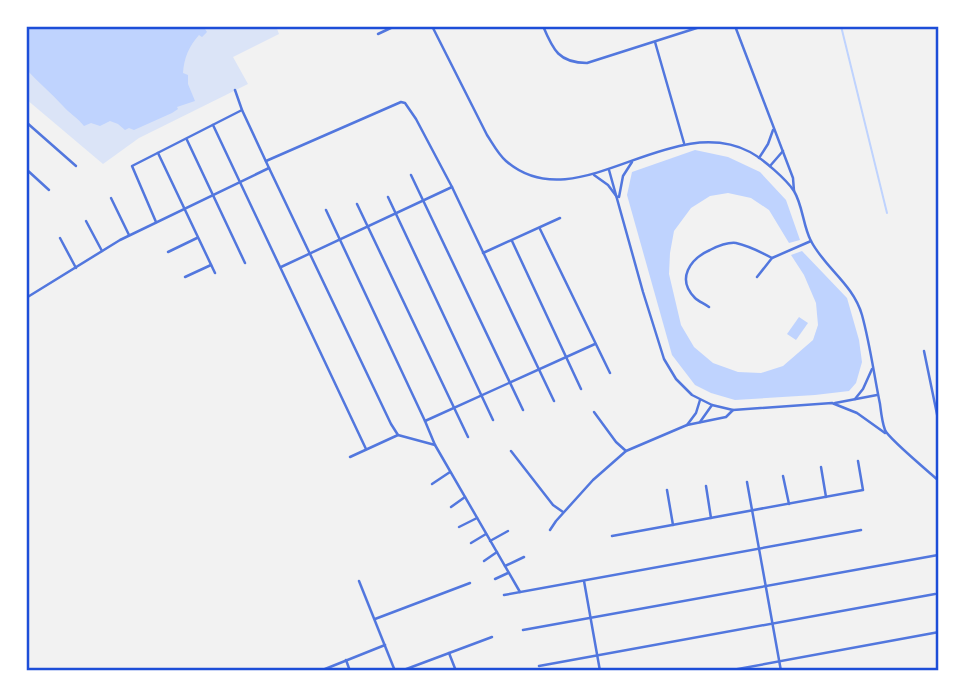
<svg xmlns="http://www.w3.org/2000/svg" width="965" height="697" viewBox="0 0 965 697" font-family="'Crimson Pro',serif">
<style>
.green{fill:#dbe4f7}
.water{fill:#bfd3fe}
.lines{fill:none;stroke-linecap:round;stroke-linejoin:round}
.stream{stroke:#bfd3fe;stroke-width:2}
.minor{stroke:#5277de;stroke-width:2.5}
.neatline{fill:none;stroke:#1d4ed8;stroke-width:2.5}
</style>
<rect width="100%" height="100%" fill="#f2f2f2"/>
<path class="green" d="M26 26H276L279 34 233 57 248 84 139 138 103 164 26 99Z"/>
<g class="water">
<path d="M26 26H203L207 32 202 37 199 35C189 46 184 58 183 73L188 75V84L195 101 177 107 178 109 172 113 134 130 129 128 125 130 118 124 110 121 100 126 91 123 84 126C78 118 69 113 63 106 51 93 38 82 26 69Z"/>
<path d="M695 150 728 157 760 172 786 200 800 240 789 243 769 210 751 198 728 193 710 196 691 208 674 231 670 253 669 274 681 325 694 347 713 363 738 372 761 373 783 366 813 340 818 325 816 303 804 275 791 255 802 251 847 298 859 340 862 362 856 383 849 391 815 395 735 400 711 393 695 385 672 355 627 195 632 172Z"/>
<path d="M799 317 808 323 796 340 787 334Z"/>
</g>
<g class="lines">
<path class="stream" d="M841 26 887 213"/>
<g class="minor">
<path d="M432 26 487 135C493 144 498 154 506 161 576 222 669 110 750 152 763 159 786 179 794 191 803 206 803 226 811 241 825 268 853 284 862 315 870 344 874 375 880 404 881 412 882 422 885 430 888 438 929 472 939 481"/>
<path d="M543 26C553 50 559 63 587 63L703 26"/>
<path d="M735 26 793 178 794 191"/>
<path d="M378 34 395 26"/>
<path d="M655 42 684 143"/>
<path d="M235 90 242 110 269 168 391 424 398 435 435 445"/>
<path d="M26 122 76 166"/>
<path d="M213 125 366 449"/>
<path d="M187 140 245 263"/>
<path d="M158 153 215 273"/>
<path d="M759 158 768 144 773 130"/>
<path d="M266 161 401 102 405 103 416 119 452 187 554 401"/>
<path d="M770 166 783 151"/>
<path d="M26 169 49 190"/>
<path d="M609 170 643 292 664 359 676 379 692 395 712 405 733 410 832 403 857 413 885 433"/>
<path d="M411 175 523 410"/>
<path d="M594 175 608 185 617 197"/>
<path d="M388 197 493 420"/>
<path d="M619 197 623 176 632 162"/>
<path d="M111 198 129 235"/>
<path d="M357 204 468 437"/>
<path d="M326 210 425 421 435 445 520 592"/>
<path d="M86 221 102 251"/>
<path d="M156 222 132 166 242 110"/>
<path d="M540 229 610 373"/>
<path d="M60 238 76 268"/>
<path d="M512 241 581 389"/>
<path d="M168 252 197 238"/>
<path d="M483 253 560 218"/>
<path d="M281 267 452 187"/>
<path d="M185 277 211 265"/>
<path d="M757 277 772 258 811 241"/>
<path d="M26 298 120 240 269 168"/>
<path d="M709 307C705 304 698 301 695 298 676 279 690 259 710 250 718 246 727 242 736 243 749 246 761 252 772 258"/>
<path d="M924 351 939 424"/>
<path d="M855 399 863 389 872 369"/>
<path d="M835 403 877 395"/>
<path d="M594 412 616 442 626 451"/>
<path d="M425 421 595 344"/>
<path d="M700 422 712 405"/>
<path d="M687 425 696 413 700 400"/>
<path d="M511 451 553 505 563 512"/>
<path d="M350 457 398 435"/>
<path d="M821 467 826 497"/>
<path d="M783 476 789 504"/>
<path d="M747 482 781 671"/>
<path d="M432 484 450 472"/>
<path d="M706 486 711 518"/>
<path d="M667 490 673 525"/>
<path d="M451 507 465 497"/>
<path d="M459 527 477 518"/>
<path d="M550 530 556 521 593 480 626 451 687 425 726 417 733 410"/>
<path d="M612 536 863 490 858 461"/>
<path d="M490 541 508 531"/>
<path d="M471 543 486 534"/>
<path d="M484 561 497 552"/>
<path d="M505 566 524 557"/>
<path d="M495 579 508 573"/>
<path d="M359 581 395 671"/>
<path d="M584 581 600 671"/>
<path d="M504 595 861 530"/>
<path d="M375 619 470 583"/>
<path d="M523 630 938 555"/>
<path d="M449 653 456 671"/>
<path d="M346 660 350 671"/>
<path d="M539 666 935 594"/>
<path d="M320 671 385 645"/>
<path d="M401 671 492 637"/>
<path d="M727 671 939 632"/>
</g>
</g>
<rect width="965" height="697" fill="none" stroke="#ffffff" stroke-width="56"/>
<rect x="28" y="28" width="909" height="641" class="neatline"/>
</svg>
